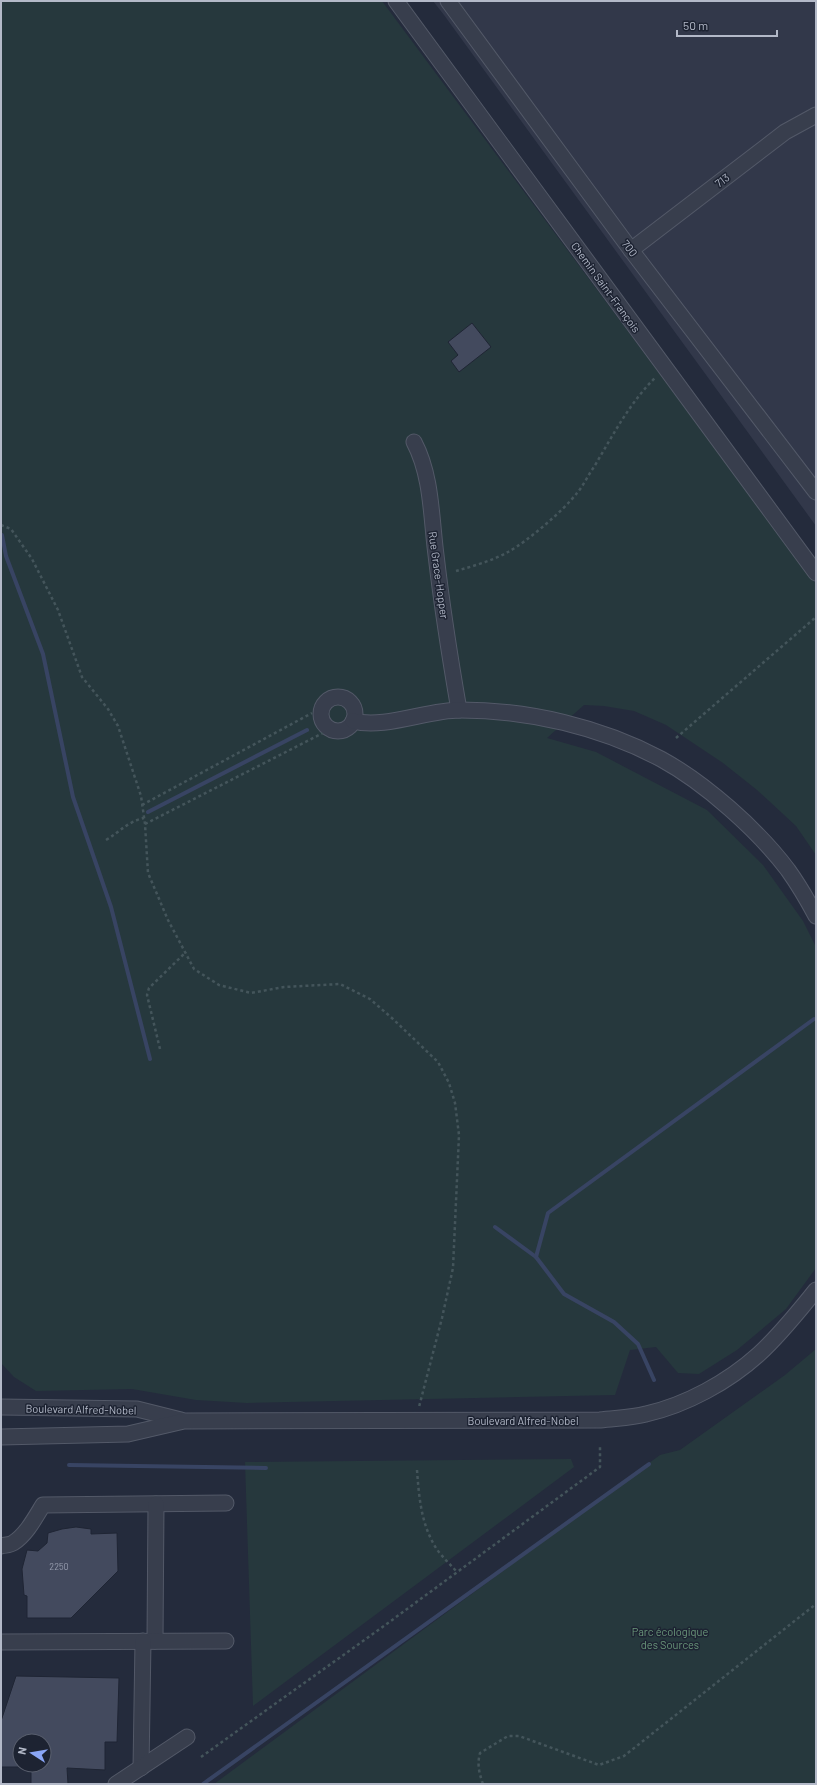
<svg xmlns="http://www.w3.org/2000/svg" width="817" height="1785" viewBox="0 0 817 1785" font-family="Barlow,sans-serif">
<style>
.airport{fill:#32384a}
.green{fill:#26383d}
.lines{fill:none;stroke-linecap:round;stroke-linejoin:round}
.stream{stroke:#384463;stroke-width:4}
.building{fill:#434a5e;stroke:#1f2534}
.minor-casing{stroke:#535968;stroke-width:17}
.path{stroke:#44555b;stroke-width:2.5;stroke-dasharray:3 3;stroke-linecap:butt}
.minor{stroke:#383e4d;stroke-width:15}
.labels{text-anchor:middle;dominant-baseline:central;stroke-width:3;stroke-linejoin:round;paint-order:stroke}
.number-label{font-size:9px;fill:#979dae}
.street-label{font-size:11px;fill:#b3b9c8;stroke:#1d2332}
.park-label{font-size:11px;fill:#6b987b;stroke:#1d2332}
</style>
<rect width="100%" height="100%" fill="#242b3c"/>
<path class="airport" d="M433 1H816V526L444 15Z"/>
<g class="green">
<path d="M1 1H382L816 584V855L796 826 757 790 723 763 666 725 634 711 604 706 584 705 547 738 596 752 707 810 763 865 803 921 816 947V1268L786 1309 737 1350 699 1374 678 1373 656 1347 630 1350 615 1395 247 1403 196 1400 132 1389 36 1391 14 1377 1 1363Z"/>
<path d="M816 1349V1784H214L660 1455 680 1450 785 1375Z"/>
<path d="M571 1459 574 1467 253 1706 245 1462Z"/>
</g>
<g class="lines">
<g class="stream">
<path d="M2 535 6 556 43 654 73 797 111 907 150 1059"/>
<path d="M148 812 307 730"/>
<path d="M495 1227 536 1257 564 1294 614 1322 638 1344 654 1380"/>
<path d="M536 1257 548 1213 814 1019"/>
<path d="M69 1465 266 1468"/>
<path d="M203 1784 649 1464"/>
</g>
</g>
<g class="building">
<path d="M472 323 491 347 459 372 451 361 458 355 448 342Z"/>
<path d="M76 1527 91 1529V1534L117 1533 118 1571 71 1618H27V1596L24 1595 22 1569 27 1550 38 1551 47 1543 48 1533 62 1529Z"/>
<path d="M16 1676 119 1678 117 1742H105V1770L67 1768 68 1784H31V1765H44V1741H20V1767H1V1721Z"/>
</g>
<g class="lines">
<g class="minor-casing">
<g id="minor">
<path d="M396 1 816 573"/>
<path d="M448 1 631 250 816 492"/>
<path d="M631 250 785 132 816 115"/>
<path d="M414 442C432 476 431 517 436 555 442 607 450 658 459 710"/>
<circle cx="338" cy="714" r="17"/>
<path d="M353 721C385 729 427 710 460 710 529 710 601 727 661 759 705 783 758 830 788 870 798 884 808 901 816 916"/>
<path d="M1 1407 137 1409 181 1420"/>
<path d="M1 1437 128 1434 184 1421 600 1420C615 1418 631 1418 646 1414 686 1405 728 1382 759 1354 780 1335 798 1312 816 1290"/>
<path d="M1 1546C5 1545 10 1545 13 1543 26 1535 35 1518 43 1505L226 1503"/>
<path d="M155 1641 156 1504"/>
<path d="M1 1642 226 1641"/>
<path d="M141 1768 143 1641"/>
<path d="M116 1784 187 1737"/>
</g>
</g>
<g class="path">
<path d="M1 525 11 529 32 559 58 610 82 677 108 709 118 726 141 796 145 824 148 873 168 920 194 969 219 985 251 993 284 987 340 984 370 999 393 1019 438 1062 449 1083 455 1103 459 1135 453 1268 442 1318 419 1407"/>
<path d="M456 571C473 566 492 561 508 552 528 541 563 511 577 493 584 485 588 475 594 467 613 435 630 402 656 377"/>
<path d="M676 738 816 617"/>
<path d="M142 805 312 713"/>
<path d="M145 824 323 733"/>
<path d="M106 840C121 831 127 822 144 818"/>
<path d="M160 1049 147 995 149 988 186 952"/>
<path d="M417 1470C419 1497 421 1524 436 1548 442 1557 450 1564 457 1572"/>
<path d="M201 1757 388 1623 600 1467V1447"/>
<path d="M483 1784C479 1773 477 1764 480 1753L508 1736H519L599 1765 624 1756 816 1604"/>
</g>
<use href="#minor" class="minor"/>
</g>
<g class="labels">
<g class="number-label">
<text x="59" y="1566">2250</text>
</g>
<g class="street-label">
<text transform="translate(722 180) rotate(-37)">713</text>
<text transform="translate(630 248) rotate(53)">700</text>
<text transform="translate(606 287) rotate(54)">Chemin Saint-François</text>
<text transform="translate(439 575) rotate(82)">Rue Grace-Hopper</text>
<text transform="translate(81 1409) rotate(1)">Boulevard Alfred-Nobel</text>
<text x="523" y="1420">Boulevard Alfred-Nobel</text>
</g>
<g class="park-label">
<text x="670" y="1631">Parc écologique<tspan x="670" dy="13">des Sources</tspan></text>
</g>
</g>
<rect width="817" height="1785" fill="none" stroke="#b3b9c8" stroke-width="4"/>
<g transform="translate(32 1753) rotate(282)"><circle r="19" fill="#1d2332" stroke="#595f6e"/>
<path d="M0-3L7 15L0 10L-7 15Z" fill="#8aa6f6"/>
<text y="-6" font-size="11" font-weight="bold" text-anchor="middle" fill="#b3b9c8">N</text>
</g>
<path d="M677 30v6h100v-6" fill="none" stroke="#b3b9c8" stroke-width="2"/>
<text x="683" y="30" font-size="12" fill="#b3b9c8" stroke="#1d2332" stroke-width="3" paint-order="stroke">50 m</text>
</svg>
